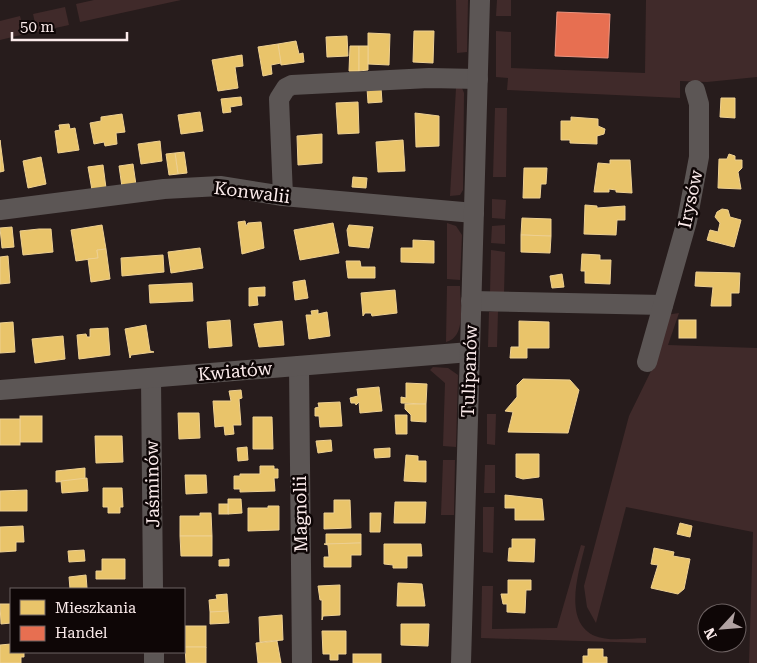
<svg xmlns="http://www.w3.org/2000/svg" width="757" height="663" viewBox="0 0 757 663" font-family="'Roboto Serif',serif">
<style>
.green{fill:#402a2a}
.homes{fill:#e9c46a;stroke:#eed091}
.shops{fill:#e76f51;stroke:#ed947f}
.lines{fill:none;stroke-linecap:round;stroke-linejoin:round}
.minor{stroke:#5c5655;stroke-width:20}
.labels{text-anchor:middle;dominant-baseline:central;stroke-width:5;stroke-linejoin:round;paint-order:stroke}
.street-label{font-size:18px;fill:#fbebeb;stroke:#0e0606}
</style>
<rect width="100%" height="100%" fill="#271c1c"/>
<g class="green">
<path d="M94 0H181L80 22 76 4Z"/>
<path d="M456 0H468L467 52 457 53Z"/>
<path d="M497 0H511V16H496Z"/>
<path d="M646 0H757V77L707 82 680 81V98L507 90 508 78 496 77V31L511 32V68L645 73Z"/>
<path d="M65 7 69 25 37 32 33 14Z"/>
<path d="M20 16 25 34 0 40V21Z"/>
<path d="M456 88H462L464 93 463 190 460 195 450 196Z"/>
<path d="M495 108H507L506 177H493Z"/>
<path d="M492 199 506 200 505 219 492 218Z"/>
<path d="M447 223 456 226 462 235 460 280 447 279Z"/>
<path d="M505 225V244L491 243 492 226Z"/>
<path d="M491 250 505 252 504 294H490Z"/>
<path d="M447 286H460C460 304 467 337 446 342Z"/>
<path d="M498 311 497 347H488L489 312Z"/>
<path d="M679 313 668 345 757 348V663H749L753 532 626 507 596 623 587 607 584 586 629 416 651 371 666 315Z"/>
<path d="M433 367 448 368 458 375 456 447 443 446 445 383 430 370Z"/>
<path d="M487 414H496L495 445 487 444Z"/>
<path d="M443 460H455L454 515H441Z"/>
<path d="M485 465H495V493H484Z"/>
<path d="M483 507H494L493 553 483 552Z"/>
<path d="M581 545 585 546C579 571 562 622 595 636 609 642 631 638 646 638V643L481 638 482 586H493L492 629 557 628Z"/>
</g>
<g class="homes">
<path d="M414 31H434L433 63 413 62Z"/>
<path d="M368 33 390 34 389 65 368 64Z"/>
<path d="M347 36 348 56 327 57 326 37Z"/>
<path d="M296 41 299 54 303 53 304 62 281 65 278 44Z"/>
<path d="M278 44 281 63 271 65 272 74 263 76 258 47Z"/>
<path d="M350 46H359V71H349Z"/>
<path d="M359 46H368V70L359 71Z"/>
<path d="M242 55 243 66 235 67 238 88 218 91 212 60Z"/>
<path d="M367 88H381L382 102 368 103Z"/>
<path d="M241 97 242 105 230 107 231 112 223 113 221 99Z"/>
<path d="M721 98H735V118L720 117Z"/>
<path d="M358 102 359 133 338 134 336 103Z"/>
<path d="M200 112 203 131 181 134 178 115Z"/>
<path d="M415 113 439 116V146L416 147Z"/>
<path d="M122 114 125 132 116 133 117 144 105 146 104 142 94 144 90 123 101 121V117Z"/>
<path d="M571 117 598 119V126L605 129 604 134 597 136V144L570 143V140H561V121H571Z"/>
<path d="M69 124 70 129 75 128 79 150 58 153 55 131 60 130 59 125Z"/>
<path d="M322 134V163L298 165 297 136Z"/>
<path d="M0 140 4 171 0 172Z"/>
<path d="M403 140 405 171 378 172 376 142Z"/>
<path d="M160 141 162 161 141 164 138 144Z"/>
<path d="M184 152 187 173 178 174 175 153Z"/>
<path d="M175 153 178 174 169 175 166 154Z"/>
<path d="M729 154 735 156V160H742V168L738 172 741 189 718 188 719 159H727Z"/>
<path d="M41 157 46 184 28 188 23 161Z"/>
<path d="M610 160H630L632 193 616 192V190L609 189V192H594L598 163 610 164Z"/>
<path d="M133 164 136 185 122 187 119 166Z"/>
<path d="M103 165 106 188 92 190 88 167Z"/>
<path d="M524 168H547L546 184H541L540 198H523Z"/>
<path d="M353 177 367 178 366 188 352 187Z"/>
<path d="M585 205 597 206V208L625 206V220H617L616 235 584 234Z"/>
<path d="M722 209 728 210 730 217 741 220 734 247 707 240 710 230 718 232 720 223 715 217 717 212Z"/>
<path d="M522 218 551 219V236L521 235Z"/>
<path d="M245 221 246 226 248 223 261 222 264 248 242 254 238 222Z"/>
<path d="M333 223 339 253 300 260 294 230Z"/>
<path d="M102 225 106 249 97 250 98 258 76 261 71 230Z"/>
<path d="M349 225 373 227 369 248 349 246 347 230Z"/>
<path d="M12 227 14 247 2 248 0 228Z"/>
<path d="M39 229H51L53 252 23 255 20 231Z"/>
<path d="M521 235 551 236 550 253 521 252Z"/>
<path d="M413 240 434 241V263L401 262V248H413Z"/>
<path d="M200 248 203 268 171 273 168 252Z"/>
<path d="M106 249 110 279 91 282 88 259 98 258 97 250Z"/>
<path d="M582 254 600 255V260H611L610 284 585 283V271H581Z"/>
<path d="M163 255 164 272 122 276 121 258Z"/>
<path d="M8 256 10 283 0 284V257Z"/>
<path d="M346 261H360L361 267H375V278H348Z"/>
<path d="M696 272 740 273 739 293H731V306H711L713 287 695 286Z"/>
<path d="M562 274 564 287 552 288 550 276Z"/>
<path d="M305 280 308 298 295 300 293 282Z"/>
<path d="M192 283 193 301 150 303 149 285Z"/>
<path d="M265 287V296H257L258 305 249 306V288Z"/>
<path d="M395 290 397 313 372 316 371 313H365L363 316 361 293Z"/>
<path d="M318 310V314L327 312 330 336 309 339 306 315H312L311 311Z"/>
<path d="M230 320 232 346 209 348 207 322Z"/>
<rect x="679" y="320" width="17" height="18"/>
<path d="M282 321 284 345 259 347 254 324Z"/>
<path d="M519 321 549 322V348H527V358H510L511 347H519Z"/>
<path d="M13 322 15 352 0 353V323Z"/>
<path d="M146 325 150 351 154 352 131 355 130 358 125 329Z"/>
<path d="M108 328 110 355 79 359 77 335 86 334 87 337H90V329Z"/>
<path d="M63 336 65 359 35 363 32 339Z"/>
<path d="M523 379 570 380 579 390 568 433 508 432 513 412 505 411 517 397V385Z"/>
<path d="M406 383 427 384 426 404 401 403V397L406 398Z"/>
<path d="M379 387 382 411 360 413 359 402 356 405 355 403H351L350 398 358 396 357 389Z"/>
<path d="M241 390 242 398 239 399 241 425H233L234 434 225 435 224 426 215 427 213 401H231L229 391Z"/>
<path d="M340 402 342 426 320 427 319 416H315V408L319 407 318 403Z"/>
<path d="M405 404H426V422L411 421V415L405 409Z"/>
<path d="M178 413H199L200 438 179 439Z"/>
<path d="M395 415H407V434H396Z"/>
<rect x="20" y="416" width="22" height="26"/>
<path d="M253 417H272L273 449H253Z"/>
<rect x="0" y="419" width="20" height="26"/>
<path d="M95 436H122L123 462 96 463Z"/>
<path d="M331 440 332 451 318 453 316 441Z"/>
<path d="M247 447 248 460 238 461 237 448Z"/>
<path d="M390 448V457L375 458 374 449Z"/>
<path d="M516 454H539V477L523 479 516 477Z"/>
<path d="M406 455 418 456V461H426V482L404 481Z"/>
<path d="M260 466H274V469H278V478H274L275 491 240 492V489H234V476H240V474H260Z"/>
<path d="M85 468V480L56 482V471Z"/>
<path d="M185 475H206L207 493 186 494Z"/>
<path d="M87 478 88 491 62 493 61 481Z"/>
<path d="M103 488H122L123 507H120V513H108V507H103Z"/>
<path d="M27 490V511H0V491Z"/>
<path d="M505 495 542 499 544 520H515V508H505Z"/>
<path d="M228 499H241L242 513 228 514Z"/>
<path d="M334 500H350L351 528 324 529V513H334Z"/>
<path d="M395 502H426L425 523H394Z"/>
<rect x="219" y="504" width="9" height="10"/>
<path d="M268 506H279V530L248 531V508H268Z"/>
<path d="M200 513H211L212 536H180V516H200Z"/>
<path d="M370 513H381L380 532H370Z"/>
<path d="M680 523 692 526 690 537 677 534Z"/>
<path d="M23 526 24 542H16V551L0 552V527Z"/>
<path d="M326 534H361V543L326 544Z"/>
<path d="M180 536H212V556H181Z"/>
<path d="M512 539H535L534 562 508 561 509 548H512Z"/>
<path d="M361 543V555H351V567H324V557H329L328 545 324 544Z"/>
<path d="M384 544H421L422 556H407V568H393V565L384 564Z"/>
<path d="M654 548 674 552 673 556 690 559 684 589 678 594 651 588 658 565 651 564Z"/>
<path d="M84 550 85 561 69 562 68 551Z"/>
<path d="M102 559H125V579H96V571H102Z"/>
<path d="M229 559V566H219V560Z"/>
<path d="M86 575 87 588 70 589 69 577Z"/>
<path d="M508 580H531V590H526L525 613 507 612V604H503L501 594H508Z"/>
<path d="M398 583 422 584 425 606H397Z"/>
<path d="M340 585V615L323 616 322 620V600H320L318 586Z"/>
<path d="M227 594 228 611 210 612 209 600 217 599 216 595Z"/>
<path d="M0 604H11V623L1 624Z"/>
<path d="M228 611 229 623 210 624V612Z"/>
<path d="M282 615 283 640 260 642 259 617Z"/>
<path d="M401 624H429L428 646 401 645Z"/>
<rect x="185" y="626" width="21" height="21"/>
<path d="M322 631H346V654H338V660H330V654H323Z"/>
<path d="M277 641 281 663H258L256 643Z"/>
<path d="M11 644V652H24V657H21V663H0V645Z"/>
<path d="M185 647H206V663H186Z"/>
<path d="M588 649H603V657H607V663H583V656H588Z"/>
<rect x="353" y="654" width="28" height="9"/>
</g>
<path class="shops" d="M557 12 610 14 608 58 555 56Z"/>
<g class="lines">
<g class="minor">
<path d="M283 196 279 99 286 88 292 85 429 78 478 79"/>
<path d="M0 210 164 189 220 186 283 196 474 213"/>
<path d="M471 301 663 305"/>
<path d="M647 362 687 221 699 157V104L695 90"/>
<path d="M299 366 302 663"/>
<path d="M151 378 153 589"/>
<path d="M0 390 470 352"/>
<path d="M154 652V663"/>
<path d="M461 663 480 0"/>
</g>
</g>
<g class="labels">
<g class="street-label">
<text transform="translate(252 192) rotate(7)">Konwalii</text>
<text transform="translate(690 199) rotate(-78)">Irysów</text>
<text transform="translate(235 371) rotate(-5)">Kwiatów</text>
<text transform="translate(469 371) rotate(-88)">Tulipanów</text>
<text transform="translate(152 484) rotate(-91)">Jaśminów</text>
<text transform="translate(300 514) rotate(-91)">Magnolii</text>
</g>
</g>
<rect x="10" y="588" width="175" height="65" fill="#0e0606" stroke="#6d6262"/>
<rect x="20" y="600" width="25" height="15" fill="#e9c46a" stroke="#6d6262"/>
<text x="55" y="613" font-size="15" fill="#fbebeb">Mieszkania</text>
<rect x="20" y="626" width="25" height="15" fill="#e76f51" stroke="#6d6262"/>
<text x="55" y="638" font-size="15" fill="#fbebeb">Handel</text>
<g transform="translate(722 628) rotate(244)"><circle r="24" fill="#0e0606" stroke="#6d6262"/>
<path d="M0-4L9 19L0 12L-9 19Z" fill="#b1a3a3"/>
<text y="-8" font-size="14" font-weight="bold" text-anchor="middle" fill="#fbebeb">N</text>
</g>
<path d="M12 32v8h115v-8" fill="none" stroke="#fbebeb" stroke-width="2.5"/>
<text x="20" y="32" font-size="15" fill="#fbebeb" stroke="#0e0606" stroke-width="4" paint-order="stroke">50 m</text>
</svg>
